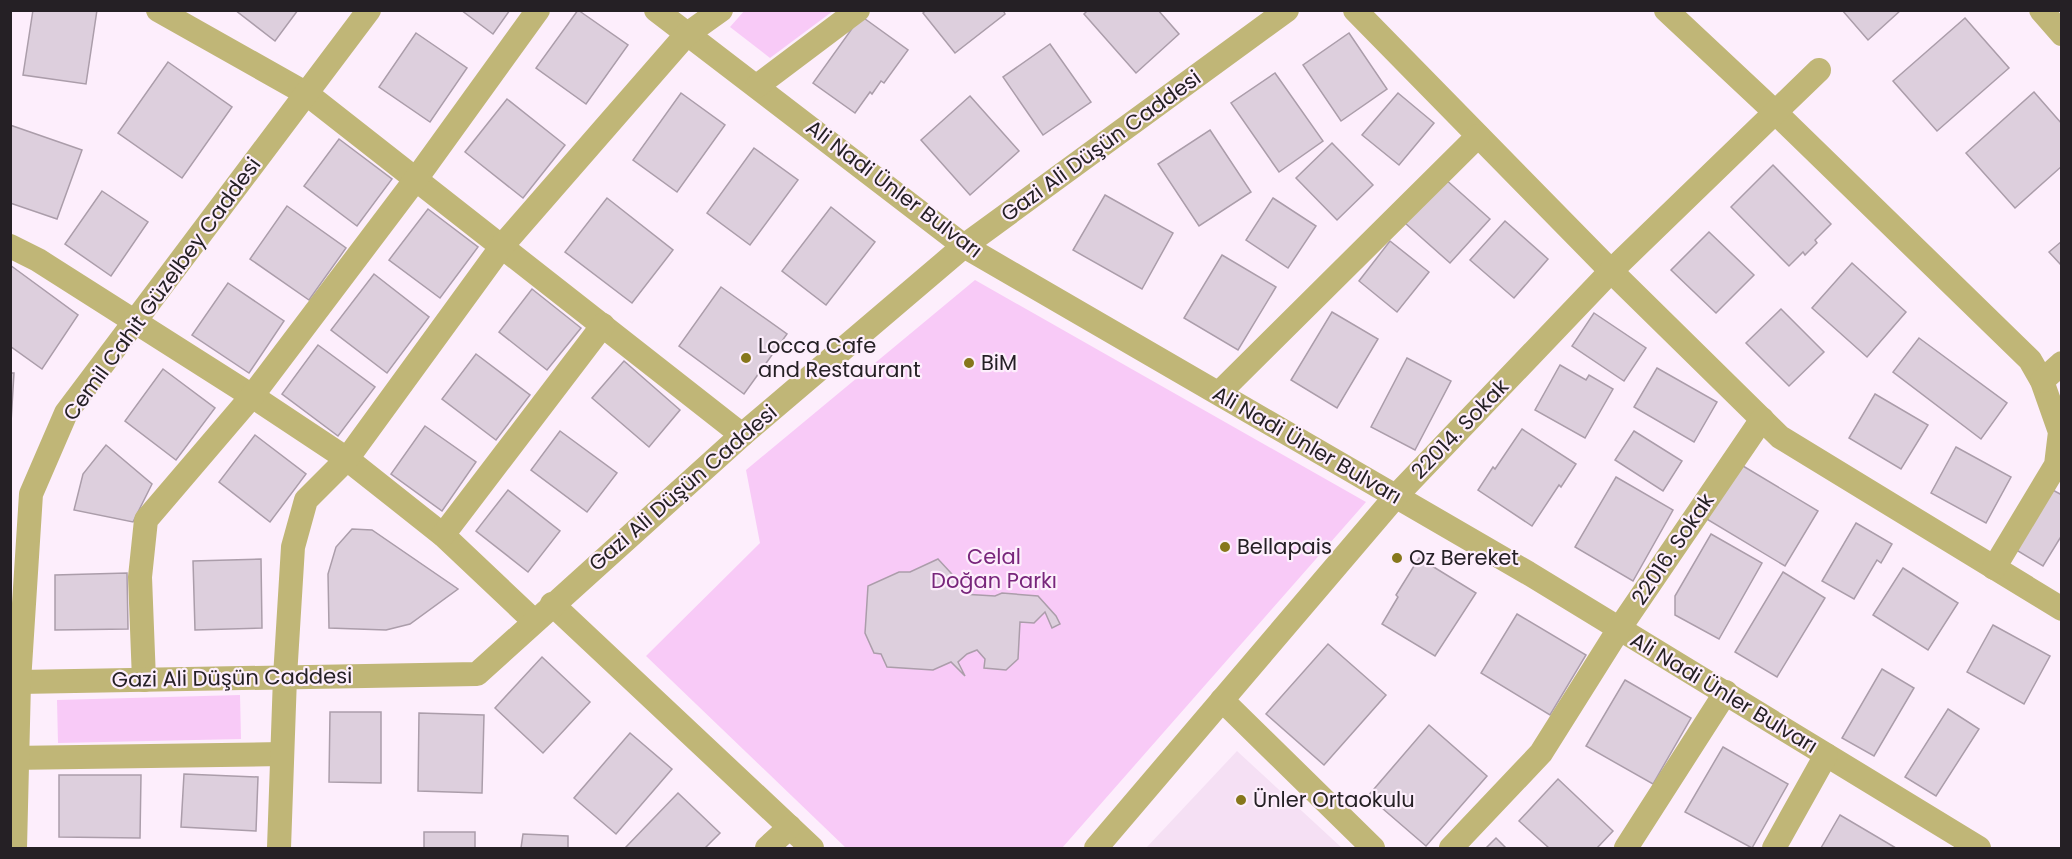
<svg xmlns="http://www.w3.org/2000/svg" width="2072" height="859" font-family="Poppins,sans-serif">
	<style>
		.built { fill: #f5e0f4 }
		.green { fill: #f8caf7 }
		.building { fill: #ddcfdd; stroke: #ab9daa; stroke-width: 1.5 }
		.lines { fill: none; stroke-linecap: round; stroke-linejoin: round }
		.minor { stroke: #c0b677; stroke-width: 24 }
		.poi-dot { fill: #86771b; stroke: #fdeefc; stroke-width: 2 }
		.labels { text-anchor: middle; stroke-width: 4.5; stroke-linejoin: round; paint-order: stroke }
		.street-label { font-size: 21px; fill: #252025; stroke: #fdeefc }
		.poi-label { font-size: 21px; fill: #252025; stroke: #fdeefc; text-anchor: start }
		.park-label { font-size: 21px; fill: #78267b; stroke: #fdeefc }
	</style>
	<rect width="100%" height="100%" fill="#fdeefc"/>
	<path class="built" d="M1237 751 1342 848H1146Z"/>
	<g class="green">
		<path d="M745 10H833V11L770 58 730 27Z"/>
		<path d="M975 280 1366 502 1062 848H846L646 656 760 543 746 470Z"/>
		<path d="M240 695 241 739 58 743 57 700Z"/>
	</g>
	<g class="building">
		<path d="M33 10H97L86 84 23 75Z"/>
		<path d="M235 10H298L275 41Z"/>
		<path d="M461 10H510L493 34Z"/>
		<path d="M578 10 628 45 586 104 536 68Z"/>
		<path d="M926 10H1003L1005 14 955 53 923 13Z"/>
		<path d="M1088 10H1158L1179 34 1136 73 1084 14Z"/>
		<path d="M1842 10H1901L1868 40Z"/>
		<path d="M861 16 908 50 884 83 881 81 872 94 870 92 855 113 813 83Z"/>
		<path d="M1965 18 2009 68 1937 131 1893 81Z"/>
		<path d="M416 33 467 68 430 122 379 87Z"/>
		<path d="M1349 33 1387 89 1341 121 1303 65Z"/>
		<path d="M1050 44 1091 102 1043 135 1003 77Z"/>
		<path d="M168 62 232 107 182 178 118 133Z"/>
		<path d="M1275 73 1323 141 1279 172 1231 103Z"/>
		<path d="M2034 92 2062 124V166L2015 208 1966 153Z"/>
		<path d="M681 93 725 125 677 192 633 160Z"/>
		<path d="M1398 93 1434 123 1399 165 1362 135Z"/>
		<path d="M970 96 1019 151 970 195 921 140Z"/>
		<path d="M507 99 565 145 523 198 465 152Z"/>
		<path d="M10 125 82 150 57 219 10 203Z"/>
		<path d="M1210 130 1251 192 1199 226 1158 164Z"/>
		<path d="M339 139 392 179 357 226 304 186Z"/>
		<path d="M1332 143 1373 185 1337 220 1296 178Z"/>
		<path d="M754 148 798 180 750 245 707 213Z"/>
		<path d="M1773 165 1831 224 1815 240 1817 243 1805 255 1803 252 1789 266 1731 207Z"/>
		<path d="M1444 178 1490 219 1450 263 1405 223Z"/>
		<path d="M102 191 148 222 111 276 65 244Z"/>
		<path d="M1105 195 1173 233 1142 289 1073 250Z"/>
		<path d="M607 198 673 250 632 303 565 252Z"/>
		<path d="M1273 198 1316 226 1288 268 1246 240Z"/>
		<path d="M287 206 346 248 309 300 250 259Z"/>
		<path d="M831 207 875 242 826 305 782 271Z"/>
		<path d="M428 209 478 247 440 298 389 260Z"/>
		<path d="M1505 221 1548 259 1514 298 1470 260Z"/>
		<path d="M1709 232 1754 275 1716 313 1671 270Z"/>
		<path d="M1390 241 1429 272 1397 312 1359 281Z"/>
		<path d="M2062 241V266L2049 252Z"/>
		<path d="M1222 255 1276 287 1238 350 1184 318Z"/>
		<path d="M1852 263 1906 312 1867 357 1812 308Z"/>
		<path d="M10 265 78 315 42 369 10 346Z"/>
		<path d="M374 274 429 317 387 373 331 330Z"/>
		<path d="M228 283 284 321 249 373 192 335Z"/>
		<path d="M721 287 787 334 744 394 679 346Z"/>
		<path d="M532 289 581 328 547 370 499 332Z"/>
		<path d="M1781 309 1824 352 1789 386 1746 343Z"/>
		<path d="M1332 312 1378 339 1337 408 1291 380Z"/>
		<path d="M1594 313 1646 348 1624 381 1572 346Z"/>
		<path d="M1919 338 2007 403 1981 439 1893 372Z"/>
		<path d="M318 345 375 387 338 436 282 394Z"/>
		<path d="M476 354 530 395 496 440 442 399Z"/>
		<path d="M1407 358 1451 381 1415 450 1371 427Z"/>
		<path d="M624 361 680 410 649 447 592 398Z"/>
		<path d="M1560 365 1586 380 1589 375 1613 389 1585 438 1535 410Z"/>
		<path d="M1657 368 1717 402 1694 442 1634 407Z"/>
		<path d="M163 369 215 408 176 460 125 421Z"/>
		<path d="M10 373H14L10 439Z"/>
		<path d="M1875 394 1928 425 1901 469 1849 438Z"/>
		<path d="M425 426 476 462 442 511 391 474Z"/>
		<path d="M1522 429 1576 464 1561 487 1559 485 1532 526 1478 490 1493 467 1495 469Z"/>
		<path d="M560 431 617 473 587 512 531 470Z"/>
		<path d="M1634 431 1682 461 1663 491 1615 460Z"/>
		<path d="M255 435 306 474 270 522 219 482Z"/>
		<path d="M106 445 152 484 133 522 74 510 83 474Z"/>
		<path d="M1956 447 2011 477 1986 523 1931 493Z"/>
		<path d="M1738 463 1818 511 1785 566 1705 518Z"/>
		<path d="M1616 477 1673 510 1633 581 1575 547Z"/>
		<path d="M2049 488 2062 495V535L2043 566 2013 548Z"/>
		<path d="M508 490 560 531 528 572 476 531Z"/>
		<path d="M1856 523 1892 544 1881 563 1877 560 1854 599 1822 581Z"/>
		<path d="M352 529 372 530 458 589 410 624 386 630 329 628 328 574 336 547Z"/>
		<path d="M1711 534 1762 563 1719 639 1675 615V596Z"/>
		<path d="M1419 558 1476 593 1435 656 1382 624 1398 597 1396 595Z"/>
		<path d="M261 559 262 628 195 630 193 561Z"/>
		<path d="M938 559 963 586 962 594 995 596 1002 593 1038 596 1056 616 1060 624 1052 628 1045 612 1034 623 1020 622 1018 659 1006 670 984 668 985 659 977 650 967 654 958 662 965 676 951 662 933 670 887 667 881 654 874 653 865 633 868 586 899 572H910Z"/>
		<path d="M1903 568 1958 603 1928 650 1873 615Z"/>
		<path d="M1783 572 1825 598 1777 677 1735 652Z"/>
		<path d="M127 573 128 629 55 630V575Z"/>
		<path d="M1517 614 1586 655 1550 715 1481 673Z"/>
		<path d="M1993 625 2050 656 2024 704 1967 672Z"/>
		<path d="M1328 644 1386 695 1324 765 1266 714Z"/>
		<path d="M542 657 590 702 543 753 495 708Z"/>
		<path d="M1882 669 1914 688 1874 756 1842 738Z"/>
		<path d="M1625 680 1691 718 1653 784 1586 746Z"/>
		<path d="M1948 709 1979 729 1936 796 1905 777Z"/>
		<path d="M330 712H381V783L329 782Z"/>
		<path d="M419 713 484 715 482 793 418 791Z"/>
		<path d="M1429 725 1487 776 1426 846 1368 796Z"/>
		<path d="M630 733 672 769 616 834 574 798Z"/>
		<path d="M1723 747 1788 784 1752 848 1685 812Z"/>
		<path d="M184 774 258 777 256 831 181 827Z"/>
		<path d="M59 775H141L140 838 59 837Z"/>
		<path d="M1558 779 1613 831 1597 848H1549L1519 821Z"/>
		<path d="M678 793 720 833 705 848H625Z"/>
		<path d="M1840 815 1896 848H1821Z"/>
		<rect x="424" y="832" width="51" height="16"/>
		<path d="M523 834 568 836V848H521Z"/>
		<path d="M1496 838 1506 848H1486Z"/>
	</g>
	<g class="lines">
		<g class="minor">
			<path d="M158 10 307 94 742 435"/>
			<path d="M656 10 964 246 1528 573 1979 848"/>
			<path d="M1355 10 1611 271 1780 437 2062 609"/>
			<path d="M1666 10 1776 113 2030 360 2042 381 2060 432 2056 465 1994 568"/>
			<path d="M2041 10 2062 34"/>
			<path d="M757 86 858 10"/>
			<path d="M10 246 38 260 252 396 347 459 443 535 534 621"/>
			<path d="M2042 381 2062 363"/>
			<path d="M1219 393 1478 136"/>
			<path d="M443 535 603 325"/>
			<path d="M552 604 812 848"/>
			<path d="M144 680 140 577 146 520 252 396 416 179 538 10"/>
			<path d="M19 682 477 674 742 435 964 246 1287 10"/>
			<path d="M1222 700 1373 848"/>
			<path d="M10 758 282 754"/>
			<path d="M15 848 19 682 31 494 66 413 369 10"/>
			<path d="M279 848 285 677 293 547 306 500 347 459 502 246 686 35 721 10"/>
			<path d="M767 848 790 827"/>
			<path d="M1096 848 1396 496 1611 271 1819 70"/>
			<path d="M1451 848 1541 753 1619 629 1762 419"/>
			<path d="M1626 848 1726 692"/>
			<path d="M1774 848 1826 755"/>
		</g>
	</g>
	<g class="poi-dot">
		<circle cx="746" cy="358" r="6"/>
		<circle cx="969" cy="363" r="6"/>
		<circle cx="1225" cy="547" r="6"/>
		<circle cx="1397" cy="558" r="6"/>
		<circle cx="1241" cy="800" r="6"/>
	</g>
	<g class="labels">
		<g class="street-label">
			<text transform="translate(1101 146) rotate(-36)" y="7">Gazi Ali Düşün Caddesi</text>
			<text transform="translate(894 189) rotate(37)" y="7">Ali Nadi Ünler Bulvarı</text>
			<text transform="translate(162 289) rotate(-54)" y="7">Cemil Cahit Güzelbey Caddesi</text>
			<text transform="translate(1460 429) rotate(-46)" y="7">22014. Sokak</text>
			<text transform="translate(1307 445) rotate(30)" y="7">Ali Nadi Ünler Bulvarı</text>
			<text transform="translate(683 488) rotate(-41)" y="7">Gazi Ali Düşün Caddesi</text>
			<text transform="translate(1673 549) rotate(-56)" y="7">22016. Sokak</text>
			<text transform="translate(232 678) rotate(-1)" y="7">Gazi Ali Düşün Caddesi</text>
			<text transform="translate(1724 693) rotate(31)" y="7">Ali Nadi Ünler Bulvarı</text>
		</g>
		<g class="poi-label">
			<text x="758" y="353">Locca Cafe<tspan x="758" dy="24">and Restaurant</tspan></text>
			<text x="981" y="370">BiM</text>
			<text x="1237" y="554">Bellapais</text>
			<text x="1409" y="565">Oz Bereket</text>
			<text x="1253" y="807">Ünler Ortaokulu</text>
		</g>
		<g class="park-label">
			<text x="994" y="564">Celal<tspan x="994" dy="24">Doğan Parkı</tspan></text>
		</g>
	</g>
	<rect width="2072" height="859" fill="none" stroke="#252025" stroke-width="24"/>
</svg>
